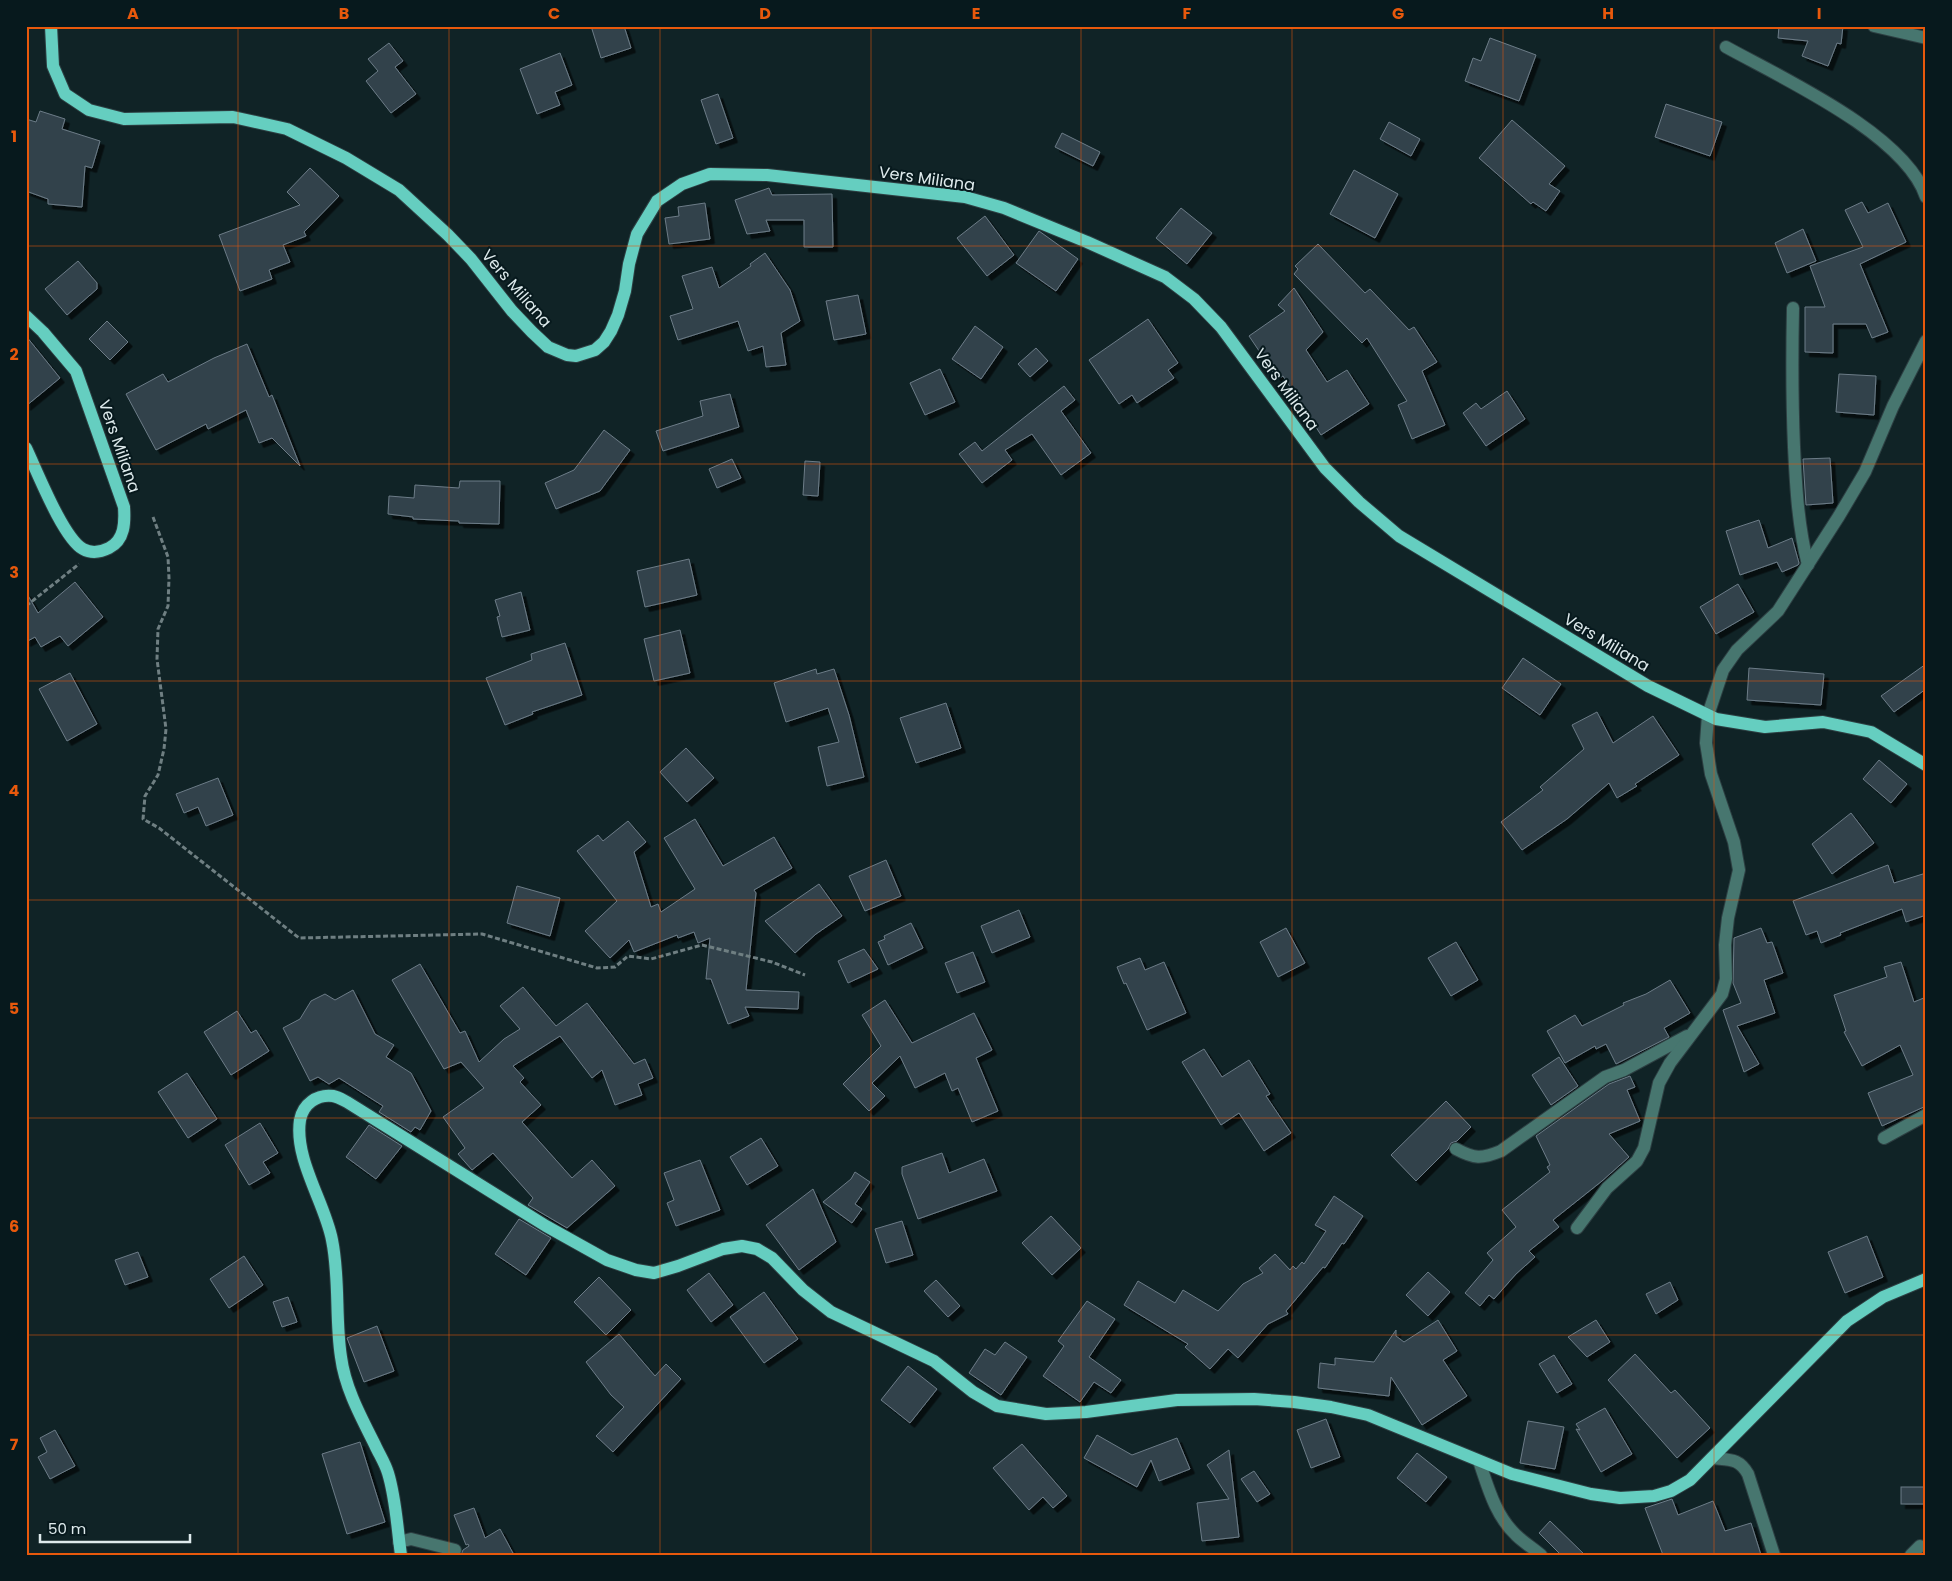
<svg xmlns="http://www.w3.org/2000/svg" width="1952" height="1581" font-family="Poppins,sans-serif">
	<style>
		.building { fill: #33424c; stroke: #6c7c87; filter: url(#shadow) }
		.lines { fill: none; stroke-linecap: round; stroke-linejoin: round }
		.minor-casing { stroke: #2d3f42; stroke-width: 14 }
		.major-casing { stroke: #2d3f42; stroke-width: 14 }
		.path { stroke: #6f7f82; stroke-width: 3; stroke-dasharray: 5 2.5; stroke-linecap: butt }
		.minor { stroke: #47766f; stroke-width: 12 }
		.major { stroke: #65cec0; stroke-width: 12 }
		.grid { fill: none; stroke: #e8590c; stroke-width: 1; stroke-opacity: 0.55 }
		.labels { text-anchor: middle; stroke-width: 4; stroke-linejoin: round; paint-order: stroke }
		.street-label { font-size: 16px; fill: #deeaec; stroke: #07191d }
		.neatline { fill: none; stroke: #e8590c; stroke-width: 2 }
		.grid-label { font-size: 16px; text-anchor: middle; font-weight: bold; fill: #e8590c }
	</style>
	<defs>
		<filter id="shadow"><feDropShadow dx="4.5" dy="4.5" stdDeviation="0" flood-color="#0009"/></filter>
	</defs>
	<rect width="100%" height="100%" fill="#102326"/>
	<g class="building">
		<path d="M591 26H624L631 48 601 58Z"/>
		<path d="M1779 26H1843L1841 44 1837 43 1828 66 1802 56 1808 41 1778 38Z"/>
		<path d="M1490 38 1536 55 1519 101 1465 81 1473 58 1481 61Z"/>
		<path d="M389 43 403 61 395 67 416 94 391 113 366 81 378 71 368 59Z"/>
		<path d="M560 53 572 85 555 92 560 105 537 114 520 69Z"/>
		<path d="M718 94 733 138 716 144 701 100Z"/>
		<path d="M1666 104 1722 122 1710 156 1655 137Z"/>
		<path d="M40 111 65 119 62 129 100 141 92 168 85 166 82 207 48 204V199L26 191V119L36 122Z"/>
		<path d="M1512 120 1565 166 1549 184 1560 191 1546 211 1533 202 1531 204 1479 158Z"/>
		<path d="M1389 122 1420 139 1411 156 1380 139Z"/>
		<path d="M1062 133 1100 152 1093 166 1055 147Z"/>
		<path d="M310 168 339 196 304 232 306 236 283 245 290 262 269 270 272 279 240 291 219 235 300 205 287 192Z"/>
		<path d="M1354 170 1398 194 1375 238 1330 214Z"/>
		<path d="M769 188 772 195 832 194 833 247H804V220H766L770 231 747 234 735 200Z"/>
		<path d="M1862 202 1868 213 1888 203 1906 242 1860 264 1888 332 1872 338 1866 324H1833V353L1805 352V307H1825L1810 266 1863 247 1845 210Z"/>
		<path d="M705 203 710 239 669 244 665 218 679 216 678 207Z"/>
		<path d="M1181 208 1212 233 1187 264 1156 238Z"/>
		<path d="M985 216 1014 255 987 276 957 238Z"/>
		<path d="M1803 229 1816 261 1787 273 1775 243Z"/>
		<path d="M1039 231 1078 259 1056 291 1016 263Z"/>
		<path d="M1318 244 1365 293 1370 289 1409 330 1414 327 1437 362 1422 371 1445 425 1412 439 1398 405 1407 401 1367 338 1362 343 1294 274 1298 269 1295 266Z"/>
		<path d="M765 253 790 290 800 321 781 333 786 365 766 367 763 346 748 351 738 321 678 340 670 316 693 309 682 276 712 267 719 288 751 266 750 264Z"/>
		<path d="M78 261 97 283V289L67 315 45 289Z"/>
		<path d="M1294 288 1323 332 1306 350 1327 382 1347 370 1369 404 1321 435 1283 376 1278 379 1249 336 1285 311 1278 305Z"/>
		<path d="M858 295 866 334 834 340 826 301Z"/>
		<path d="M1148 319 1178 363 1168 370 1174 378 1137 403 1132 395 1119 404 1089 360Z"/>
		<path d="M107 321 128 342 110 360 89 339Z"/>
		<path d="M975 326 1003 347 981 379 952 359Z"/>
		<path d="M26 336 60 378 26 406Z"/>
		<path d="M247 344 269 397 272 395 300 466 272 438 259 443 246 410 208 429 206 424 156 450 126 394 163 374 168 382 214 358Z"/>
		<path d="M1036 348 1048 361 1030 377 1018 364Z"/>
		<path d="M940 369 955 402 925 415 910 383Z"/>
		<path d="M1839 374 1876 376 1874 415 1836 412Z"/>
		<path d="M1064 386 1075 400 1061 411 1091 453 1061 475 1032 434 1005 450 1012 460 982 483 959 454 975 442 982 451Z"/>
		<path d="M1507 391 1525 419 1486 446 1463 413 1476 403 1481 409Z"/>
		<path d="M730 394 739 427 663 451 656 431 703 416 700 401Z"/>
		<path d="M604 430 630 450 600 491 556 509 545 483 574 470Z"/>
		<path d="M1830 458 1833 503 1806 505 1803 459Z"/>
		<path d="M732 459 741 478 717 488 709 469Z"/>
		<path d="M805 461 820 462 818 496 803 495Z"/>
		<path d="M460 481H500L499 524 459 523V521L413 519V517L388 514 389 496 414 498 415 485 459 488Z"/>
		<path d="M1759 520 1768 548 1792 538 1799 563 1798 565 1782 572 1777 562 1740 575 1726 531Z"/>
		<path d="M689 559 697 595 645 607 637 571Z"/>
		<path d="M75 582 103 617 68 646 60 636 41 647 35 637 26 642V592L38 613Z"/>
		<path d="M1738 584 1754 612 1716 634 1700 607Z"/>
		<path d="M521 592 530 630 502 637 497 617 500 616 495 600Z"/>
		<path d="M680 630 690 673 654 681 644 639Z"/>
		<path d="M565 643 582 695 532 712 533 714 505 725 486 678 532 660 531 654Z"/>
		<path d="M1523 658 1561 684 1540 715 1502 688Z"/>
		<path d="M1926 664V689L1894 712 1881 696Z"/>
		<path d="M1749 668 1824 674 1821 705 1747 700Z"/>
		<path d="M816 669 817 674 834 669 849 715 864 777 827 786 818 747 839 742 828 708 786 722 774 683Z"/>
		<path d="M70 673 97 724 67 741 39 689Z"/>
		<path d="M946 703 961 748 916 763 900 718Z"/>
		<path d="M1597 712 1613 743 1653 716 1679 755 1635 784 1637 786 1617 798 1609 783 1567 819 1522 850 1501 822 1543 790 1540 787 1584 749 1572 725Z"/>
		<path d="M686 748 714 778 687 802 660 772Z"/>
		<path d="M1879 760 1907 784 1891 803 1863 779Z"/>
		<path d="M218 778 233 815 206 826 198 807 184 813 176 794Z"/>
		<path d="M1851 813 1874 843 1832 874 1812 844Z"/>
		<path d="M695 819 723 866 774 837 792 868 754 890 756 893 746 990 799 992 798 1009 745 1007 749 1016 728 1024 711 979H706L710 938 698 943 694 932 678 938 677 935 634 952 629 940 610 958 585 931 617 901 577 851 598 835 603 841 628 821 646 842 634 852 651 907 658 904 661 912 695 889 664 838Z"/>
		<path d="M886 860 901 896 865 911 849 876Z"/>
		<path d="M1888 865 1894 883 1926 873V915L1906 922 1902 909 1840 933 1841 935 1821 943 1817 931 1806 935 1793 901Z"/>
		<path d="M819 884 842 916 816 934 795 953 765 921Z"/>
		<path d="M517 886 560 898 550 936 507 923Z"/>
		<path d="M1019 910 1030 937 992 953 981 926Z"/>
		<path d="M911 923 923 948 888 965 878 942 885 939 884 936Z"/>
		<path d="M1286 928 1305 963 1278 977 1260 942Z"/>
		<path d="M1761 928 1767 943 1772 942 1783 973 1764 980 1775 1013 1737 1026 1759 1064 1744 1072 1723 1010 1741 1003 1733 983 1734 938Z"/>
		<path d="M1456 942 1478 980 1451 996 1428 958Z"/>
		<path d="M864 949 878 969 848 983 838 961Z"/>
		<path d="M973 952 985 982 957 993 945 963Z"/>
		<path d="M1140 958 1145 970 1164 962 1186 1013 1147 1030 1126 983 1124 984 1117 967Z"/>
		<path d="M1901 962 1914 1002 1926 997V1106L1882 1126 1868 1093 1913 1075 1900 1045 1862 1066 1844 1032 1846 1031 1834 995 1887 977 1884 967Z"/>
		<path d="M420 964 460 1033 465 1031 479 1062 504 1039 520 1029 500 1006 523 987 556 1026 587 1003 634 1064 645 1059 653 1078 638 1084 642 1095 615 1105 602 1070 592 1078 560 1036 513 1066 524 1078 520 1082 541 1105 522 1122 572 1178 592 1160 615 1186 567 1228 528 1205 533 1198 493 1153 472 1170 458 1154 465 1148 443 1117 484 1088 461 1062 444 1069 392 980Z"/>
		<path d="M1670 980 1690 1013 1664 1028 1669 1037 1616 1064 1606 1044 1596 1049 1595 1046 1565 1063 1547 1031 1575 1015 1582 1026 1624 1005 1623 1003 1646 994Z"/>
		<path d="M353 990 375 1034 394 1045 386 1057 411 1073 431 1111 420 1130 415 1127 411 1132 379 1112 383 1106 339 1078 329 1084 318 1077 310 1081 283 1028 300 1019 311 1001 325 994 335 1000Z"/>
		<path d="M885 1000 912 1043 974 1013 992 1050 976 1058 998 1111 972 1122 958 1088 952 1091 945 1073 915 1088 900 1056 872 1083 885 1096 869 1111 843 1084 881 1046 862 1015Z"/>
		<path d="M237 1011 251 1033 256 1030 269 1051 231 1075 204 1032Z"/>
		<path d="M1204 1049 1222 1077 1249 1060 1270 1094 1266 1096 1291 1133 1264 1151 1239 1113 1221 1125 1182 1062Z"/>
		<path d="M1559 1057 1578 1086 1551 1105 1532 1075Z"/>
		<path d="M187 1073 217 1119 188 1138 158 1092Z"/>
		<path d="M1630 1076 1635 1087 1627 1090 1640 1121 1609 1134 1629 1157 1602 1181 1553 1220 1559 1227 1529 1251 1535 1257 1516 1274 1494 1299 1489 1295 1480 1306 1465 1293 1493 1260 1487 1253 1516 1227 1502 1210 1550 1172 1547 1167 1550 1165 1536 1136 1609 1084Z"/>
		<path d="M1446 1101 1471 1127 1457 1141 1451 1143 1448 1149 1416 1181 1391 1155Z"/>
		<path d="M260 1123 278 1153 263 1162 270 1173 249 1185 225 1145Z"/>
		<path d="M369 1125 402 1146 376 1179 346 1157Z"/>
		<path d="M761 1138 778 1166 747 1185 730 1157Z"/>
		<path d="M942 1153 949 1173 984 1159 997 1191 918 1219 902 1174V1167Z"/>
		<path d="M700 1160 720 1210 676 1226 667 1203 674 1200 664 1173Z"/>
		<path d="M855 1172 870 1182 855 1204 862 1209 852 1223 823 1202 851 1179Z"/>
		<path d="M813 1189 836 1242 799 1270 766 1225Z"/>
		<path d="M1334 1196 1363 1216 1344 1244 1342 1243 1325 1268 1323 1267 1286 1311 1288 1314 1268 1324 1238 1358 1228 1349 1210 1369 1185 1347 1188 1344 1124 1305 1138 1281 1175 1303 1183 1290 1218 1311 1243 1284 1263 1273 1259 1268 1275 1254 1290 1270 1293 1266 1296 1269 1302 1262 1304 1264 1326 1231 1315 1225Z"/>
		<path d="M1051 1216 1081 1248 1052 1275 1022 1243Z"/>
		<path d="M519 1219 551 1238 526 1275 495 1254Z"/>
		<path d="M902 1221 913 1255 886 1263 875 1229Z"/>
		<path d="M1867 1236 1883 1277 1845 1293 1828 1252Z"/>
		<path d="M138 1252 148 1277 125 1285 115 1260Z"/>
		<path d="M244 1256 263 1285 229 1308 210 1279Z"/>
		<path d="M1428 1272 1450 1292 1428 1316 1406 1295Z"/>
		<path d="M709 1273 733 1305 711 1322 687 1290Z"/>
		<path d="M599 1277 631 1310 606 1335 574 1302Z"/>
		<path d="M936 1280 960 1306 948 1317 924 1291Z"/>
		<path d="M1670 1282 1678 1300 1656 1314 1646 1294Z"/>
		<path d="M764 1292 798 1339 764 1363 730 1317Z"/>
		<path d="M288 1297 297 1322 282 1327 273 1302Z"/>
		<path d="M1087 1301 1115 1319 1089 1357 1121 1380 1111 1393 1094 1382 1080 1402 1043 1376 1064 1346 1058 1341Z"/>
		<path d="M1438 1320 1457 1351 1443 1360 1467 1396 1422 1425 1391 1377 1389 1396 1318 1388 1320 1363 1335 1365V1358L1374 1362 1396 1330V1336L1404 1342Z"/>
		<path d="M1596 1320 1610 1342 1587 1357 1568 1337Z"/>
		<path d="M377 1326 394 1371 364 1382 347 1338Z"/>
		<path d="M619 1334 655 1376 666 1364 681 1379 613 1452 596 1436 624 1407 611 1395 586 1362Z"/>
		<path d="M1005 1342 1027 1357 1001 1395 969 1373 985 1349 995 1355Z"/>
		<path d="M1635 1354 1671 1393 1675 1390 1710 1428 1677 1458 1608 1380Z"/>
		<path d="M1554 1355 1572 1384 1557 1393 1539 1364Z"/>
		<path d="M908 1366 937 1389 910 1423 881 1400Z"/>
		<path d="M1605 1408 1632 1454 1601 1472 1576 1429 1580 1430 1576 1424Z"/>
		<path d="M1326 1419 1340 1457 1311 1468 1297 1430Z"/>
		<path d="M1528 1421 1564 1427 1555 1469 1520 1463Z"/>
		<path d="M55 1430 75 1466 50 1479 38 1457 47 1452 40 1438Z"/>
		<path d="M1097 1435 1132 1455 1177 1438 1190 1469 1159 1481 1151 1460 1137 1487 1084 1458Z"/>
		<path d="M360 1442 385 1522 347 1534 322 1454Z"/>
		<path d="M1022 1444 1067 1496 1053 1508 1043 1497 1029 1510 993 1468Z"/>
		<path d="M1229 1450 1239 1537 1202 1541 1197 1503 1229 1499 1207 1465Z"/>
		<path d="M1417 1453 1447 1477 1426 1502 1397 1478Z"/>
		<path d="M1254 1471 1270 1494 1257 1502 1241 1479Z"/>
		<rect x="1901" y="1487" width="25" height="17"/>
		<path d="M1672 1499 1678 1515 1713 1501 1725 1531 1751 1523 1761 1555H1663L1645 1508Z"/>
		<path d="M474 1508 485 1538 500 1529 514 1555H461L463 1550 469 1546 468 1544 466 1545 454 1515Z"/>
		<path d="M1550 1521 1585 1555H1561L1539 1533Z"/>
	</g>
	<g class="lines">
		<defs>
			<g id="minor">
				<path d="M1874 26 1926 38"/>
				<path d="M1726 47C1782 78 1905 134 1926 197"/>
				<path d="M1793 308C1792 354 1792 400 1794 447 1796 487 1798 526 1808 565"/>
				<path d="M1884 1138 1926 1115"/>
				<path d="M1456 1149C1475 1159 1481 1159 1501 1151L1605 1077 1624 1070 1687 1036"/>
				<path d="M1577 1228 1607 1188 1637 1161 1644 1148 1659 1083 1670 1063 1722 994 1726 979 1725 945 1728 918 1739 870 1734 842 1711 774 1706 743 1708 715 1723 670 1737 650 1778 611 1839 516 1865 472 1893 406 1926 341"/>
				<path d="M1712 1458C1730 1460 1739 1458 1748 1474L1774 1555"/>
				<path d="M1479 1461C1488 1487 1495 1515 1516 1535 1523 1542 1533 1548 1541 1555"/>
				<path d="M399 1542 411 1539 455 1550"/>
				<path d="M1911 1555 1920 1546"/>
			</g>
			<g id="major">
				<path d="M51 26 53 66 65 94 89 110 124 119 233 117 287 129 346 158 399 190 448 235 471 259 512 311 532 332 548 347 567 355 576 356 595 350 604 342 611 331 618 315 625 291 629 264 637 234 657 201 682 184 710 174 767 175 965 197 1004 208 1087 242 1165 277 1194 299 1221 327 1325 468 1359 502 1399 536 1648 686 1716 719 1765 727 1823 722 1871 732 1926 765"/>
				<path d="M26 316 43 332 76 371 124 507C125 522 125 540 109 548 101 552 92 554 83 549 63 538 37 471 26 448"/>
				<path d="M401 1555C397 1527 396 1499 388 1473 385 1463 379 1454 375 1445 361 1417 345 1388 341 1357 335 1319 340 1279 332 1240 325 1203 294 1159 300 1120 303 1104 317 1094 333 1096 338 1097 343 1100 347 1102L546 1226 607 1260 636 1270 654 1273 678 1266 723 1249 742 1246 757 1249 772 1258 803 1290 831 1312 934 1361 973 1392 997 1406 1046 1414 1086 1412 1177 1400 1254 1399 1294 1402 1331 1407 1368 1415 1512 1474 1591 1494 1620 1498 1654 1496 1671 1491 1690 1480 1847 1321 1883 1297 1926 1279"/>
			</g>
		</defs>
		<use href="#minor" class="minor-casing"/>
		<use href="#major" class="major-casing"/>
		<g class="path">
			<path d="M153 517 168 557 169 578 168 606 158 629 157 659 166 729 164 749 158 775 145 796 143 819 159 828 299 938 482 934 597 968 615 967 628 956 651 959 702 945 772 962 805 975"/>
			<path d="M26 606 79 564"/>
		</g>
		<use href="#minor" class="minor"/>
		<use href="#major" class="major"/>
	</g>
	<path class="grid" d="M238 26V1555M449 26V1555M660 26V1555M871 26V1555M1081 26V1555M1292 26V1555M1503 26V1555M1714 26V1555M26 246H1926M26 464H1926M26 681H1926M26 900H1926M26 1118H1926M26 1335H1926"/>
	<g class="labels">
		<g class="street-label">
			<text transform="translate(927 178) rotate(8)" y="6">Vers Miliana</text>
			<text transform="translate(517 288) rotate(49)" y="6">Vers Miliana</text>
			<text transform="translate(1287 389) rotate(54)" y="6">Vers Miliana</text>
			<text transform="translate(120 446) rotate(71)" y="6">Vers Miliana</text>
			<text transform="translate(1607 642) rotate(31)" y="6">Vers Miliana</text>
		</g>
	</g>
	<rect width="1952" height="1581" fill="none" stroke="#07191d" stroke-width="55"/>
	<path d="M40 1534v8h150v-8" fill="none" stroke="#deeaec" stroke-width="2.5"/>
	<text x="48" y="1534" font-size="15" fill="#deeaec" stroke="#07191d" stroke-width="4" paint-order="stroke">50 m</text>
	<rect x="28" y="28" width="1896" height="1526" class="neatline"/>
	<g class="grid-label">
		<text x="133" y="19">A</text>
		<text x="344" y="19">B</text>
		<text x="554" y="19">C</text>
		<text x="765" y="19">D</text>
		<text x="976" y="19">E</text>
		<text x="1187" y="19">F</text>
		<text x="1398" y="19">G</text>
		<text x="1608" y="19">H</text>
		<text x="1819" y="19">I</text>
		<text x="14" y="142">1</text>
		<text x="14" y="360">2</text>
		<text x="14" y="578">3</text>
		<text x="14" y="796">4</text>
		<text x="14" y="1014">5</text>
		<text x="14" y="1232">6</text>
		<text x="14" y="1450">7</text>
	</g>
</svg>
